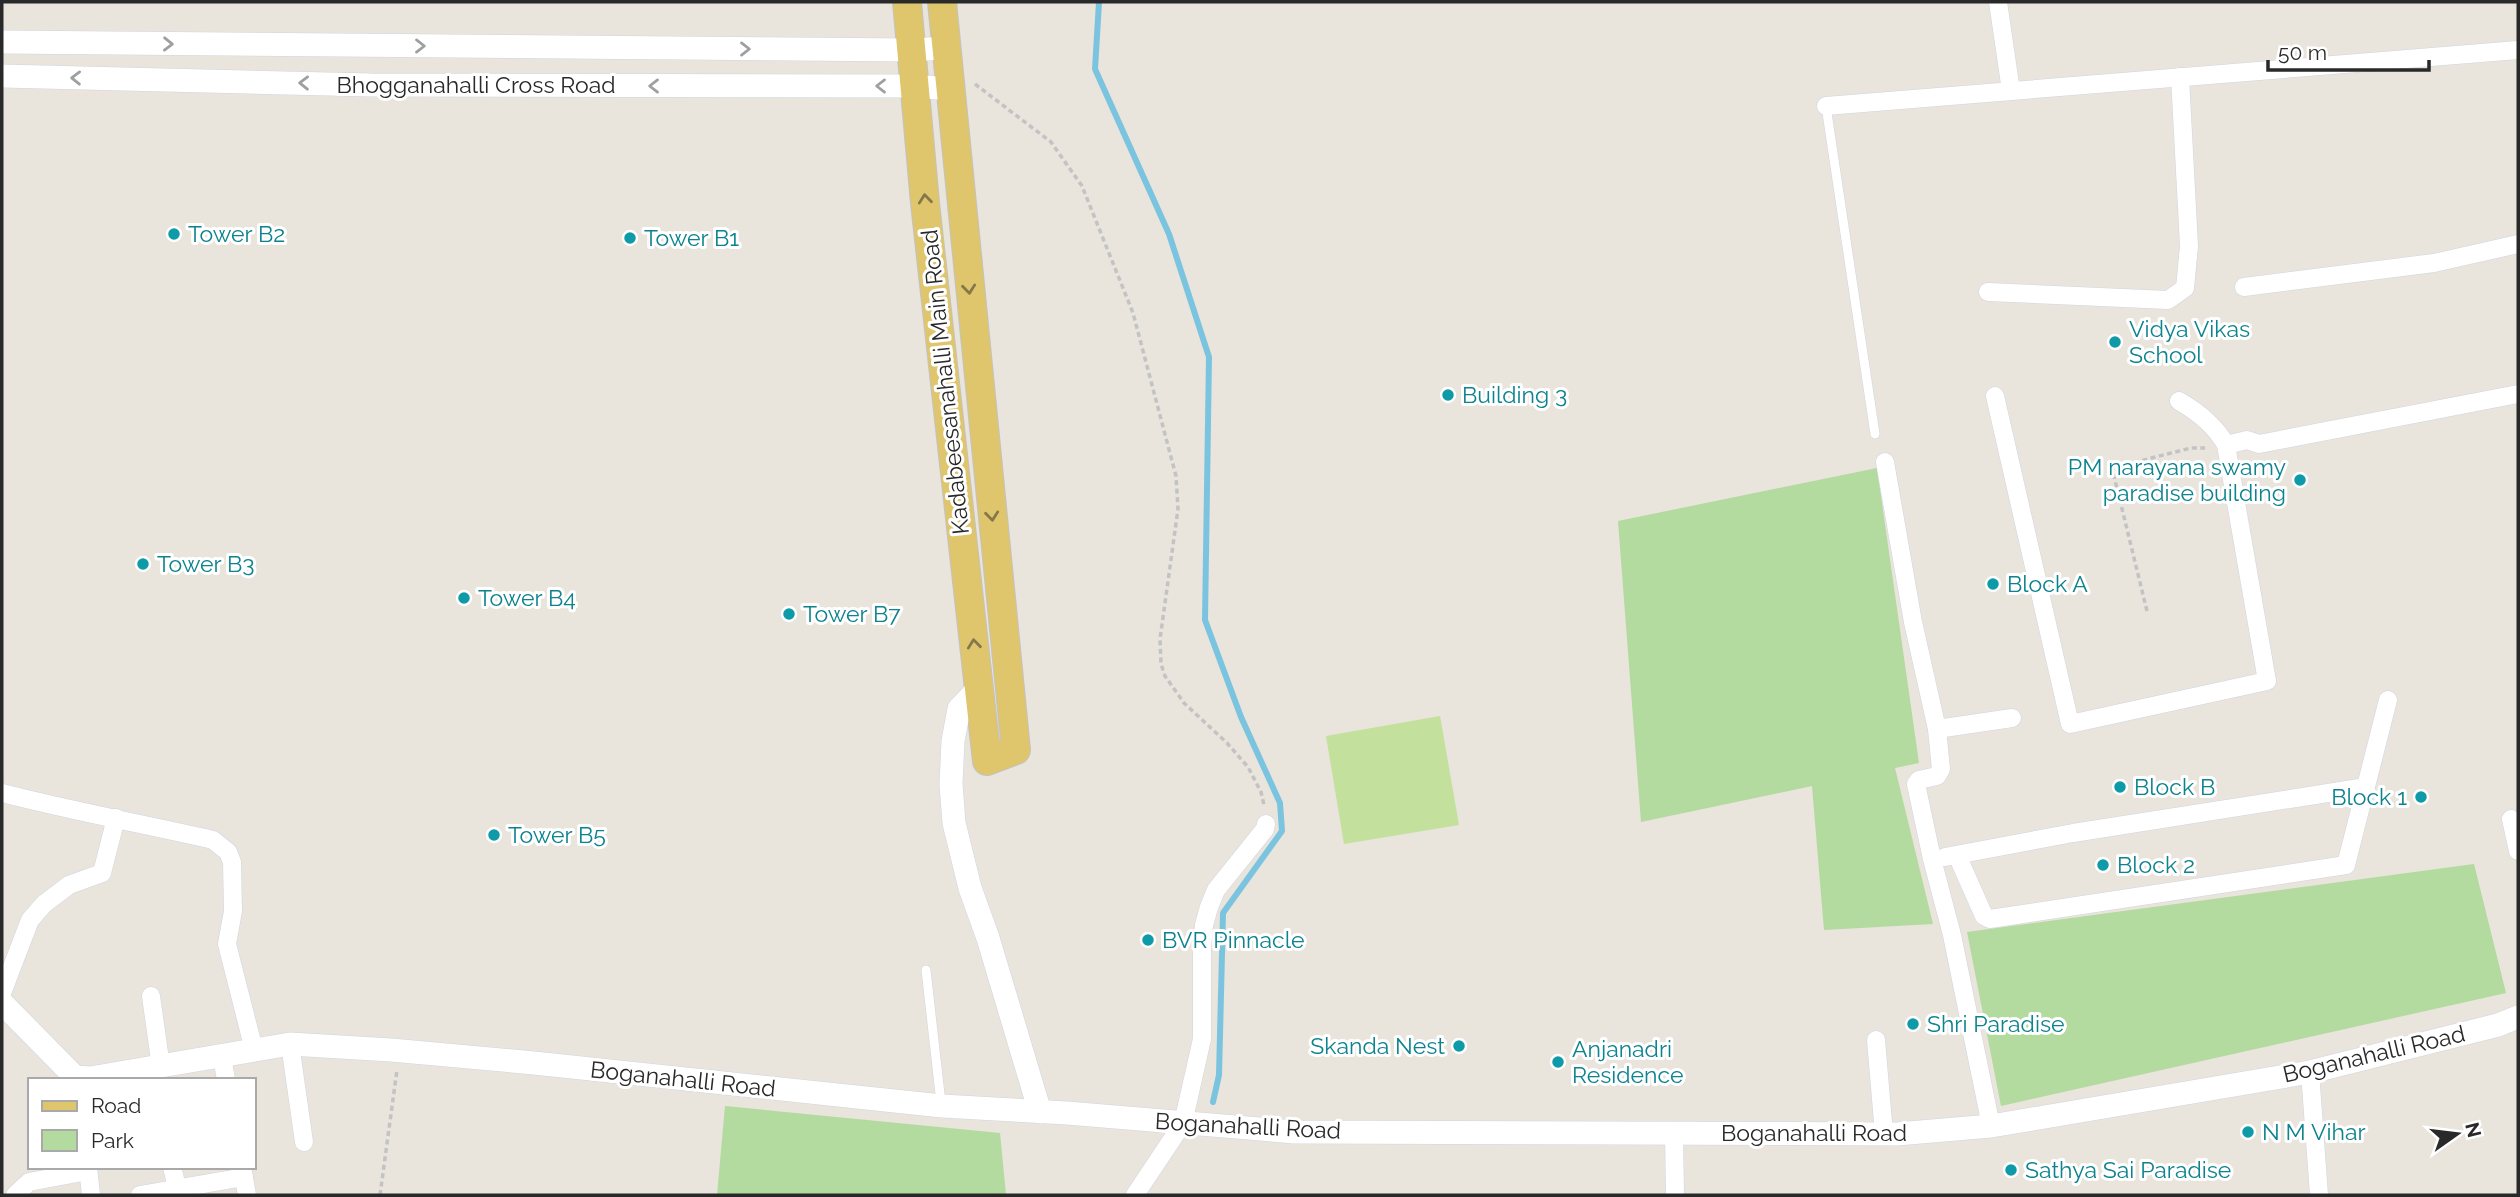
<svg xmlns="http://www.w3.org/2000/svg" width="2520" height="1197" font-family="Raleway,sans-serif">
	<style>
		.green { fill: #b3da9f }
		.pitch { fill: #c3e09c }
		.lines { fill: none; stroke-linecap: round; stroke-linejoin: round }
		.stream { stroke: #7bc4df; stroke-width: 6 }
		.service-casing { stroke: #d2d4e0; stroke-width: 10 }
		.minor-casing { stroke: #d2d4e0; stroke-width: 19 }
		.tertiary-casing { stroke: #d2d4e0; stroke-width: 24 }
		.primary-casing { stroke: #c3c3c3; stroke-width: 30 }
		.path { stroke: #c3c3c3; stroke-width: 3.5; stroke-dasharray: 5 3.5; stroke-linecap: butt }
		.service { stroke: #fff; stroke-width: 9 }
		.minor { stroke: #fff; stroke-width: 18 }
		.tertiary { stroke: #fff; stroke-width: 23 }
		.primary { stroke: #dfc56b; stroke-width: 28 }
		.oneway { stroke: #9f9f9f }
		.oneway2 { stroke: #84774a }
		.culture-dot { fill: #0f9aa8; stroke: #fff; stroke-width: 2.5 }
		.labels { text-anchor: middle; stroke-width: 6; stroke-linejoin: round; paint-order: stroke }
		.street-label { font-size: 23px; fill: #292929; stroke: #fff }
		.culture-label { font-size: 23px; fill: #0d838f; stroke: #fff; text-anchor: start }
	</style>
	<rect width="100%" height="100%" fill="#e9e4dc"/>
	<g class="green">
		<path d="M1877 468 1919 763 1895 768 1933 924 1824 930 1812 786 1641 822 1618 521Z"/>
		<path d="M2474 864 2506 993 2001 1106 1967 932Z"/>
		<path d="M725 1106 1000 1133 1006 1195H717Z"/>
	</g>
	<path class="pitch" d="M1440 716 1459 825 1344 844 1326 736Z"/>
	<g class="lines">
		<path class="stream" d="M1099 2 1095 69 1169 234 1209 357 1205 620 1241 717 1280 803 1282 831 1223 913 1219 1075 1213 1102"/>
		<defs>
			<g id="service">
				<path d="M1826 106 1875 434"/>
				<path d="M926 970 941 1103"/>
			</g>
			<g id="minor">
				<path d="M1998 2 2011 91"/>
				<path d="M1826 106 2518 50"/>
				<path d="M2244 287 2434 263 2518 244"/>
				<path d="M1988 292 2168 300 2185 288 2189 246 2180 77"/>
				<path d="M1995 396 2070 724 2267 681 2226 445C2215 425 2198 412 2179 401"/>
				<path d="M2226 445 2247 440 2259 444 2518 394"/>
				<path d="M1885 462 1913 622 1937 729 1941 769 1937 776 1919 780 1916 784 1932 859 1952 935 1991 1126"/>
				<path d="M1937 729 2012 718"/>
				<path d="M2 793C72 811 143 824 213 840L228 852 232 862 233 911 227 944 254 1050"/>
				<path d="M2511 819 2518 851"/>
				<path d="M1957 855 1984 916 1990 919 2346 865 2388 700"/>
				<path d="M1945 857 2073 833 2366 787"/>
				<path d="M2 993 30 920 44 904 69 885 102 873 116 818"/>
				<path d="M151 996 161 1067"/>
				<path d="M1876 1040 1884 1134"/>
				<path d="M290 1044 304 1142"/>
				<path d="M222 1056 226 1080"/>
				<path d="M2310 1072 2319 1195"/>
				<path d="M1674 1133 1675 1195"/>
				<path d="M88 1167 91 1195"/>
				<path d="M172 1167 179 1195"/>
				<path d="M242 1167 247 1195"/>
				<path d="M15 1195 29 1182 88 1171"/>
				<path d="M140 1195 244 1177"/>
				<path d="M1135 1195 1183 1123 1202 1039V949L1204 925 1209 907 1216 890 1265 829 1266 824"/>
			</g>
			<g id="tertiary">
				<path d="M2 42 911 50 945 48"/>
				<path d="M2 76 371 85 914 86 949 89"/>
				<path d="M979 688 959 709 953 741 951 784 954 823 970 888 988 938 1040 1112"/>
				<path d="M2 1003 75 1077 90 1078 290 1044 391 1050 534 1063 942 1106 1067 1113 1295 1132 1897 1134 1991 1126 2310 1072 2498 1025 2518 1017"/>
			</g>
			<path id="primary" d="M907 2 925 203 987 761 1016 750 942 2"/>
		</defs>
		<use href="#service" class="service-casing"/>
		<use href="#minor" class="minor-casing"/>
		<use href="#tertiary" class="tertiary-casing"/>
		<use href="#primary" class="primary-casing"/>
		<g class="path">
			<path d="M975 84 1051 142 1082 186 1133 313 1176 476 1178 509 1160 639 1161 664 1165 676 1184 703 1227 743 1248 767 1261 792 1264 805"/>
			<path d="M2147 611 2112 468 2191 448H2205"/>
			<path d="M380 1195 397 1070"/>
		</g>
		<use href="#service" class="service"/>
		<use href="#minor" class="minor"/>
		<use href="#tertiary" class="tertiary"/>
		<use href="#primary" class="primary"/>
	</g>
	<defs><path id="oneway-chevron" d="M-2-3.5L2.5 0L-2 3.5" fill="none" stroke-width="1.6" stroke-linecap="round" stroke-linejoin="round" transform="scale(1.75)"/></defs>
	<g class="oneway">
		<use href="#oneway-chevron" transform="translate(168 44) rotate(1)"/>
		<use href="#oneway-chevron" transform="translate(420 46)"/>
		<use href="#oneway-chevron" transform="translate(745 49)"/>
		<use href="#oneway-chevron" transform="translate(76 78) rotate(-179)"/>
		<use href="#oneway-chevron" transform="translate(304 83) rotate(-179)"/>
		<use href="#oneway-chevron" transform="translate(654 86) rotate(-180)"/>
		<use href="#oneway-chevron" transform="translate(881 86) rotate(-180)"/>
	</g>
	<g class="oneway2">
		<use href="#oneway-chevron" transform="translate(925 199) rotate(-96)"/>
		<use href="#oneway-chevron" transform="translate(969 289) rotate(84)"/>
		<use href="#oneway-chevron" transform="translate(992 516) rotate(84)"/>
		<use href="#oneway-chevron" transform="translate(974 644) rotate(-96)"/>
	</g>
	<g class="culture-dot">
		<circle cx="174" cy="234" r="7"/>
		<circle cx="630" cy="238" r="7"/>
		<circle cx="2115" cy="342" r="7"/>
		<circle cx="1448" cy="395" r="7"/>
		<circle cx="2300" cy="480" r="7"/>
		<circle cx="143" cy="564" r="7"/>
		<circle cx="1993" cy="584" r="7"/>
		<circle cx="464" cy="598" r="7"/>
		<circle cx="789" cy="614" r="7"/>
		<circle cx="2120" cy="787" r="7"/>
		<circle cx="2421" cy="797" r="7"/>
		<circle cx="494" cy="835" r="7"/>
		<circle cx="2103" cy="865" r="7"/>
		<circle cx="1148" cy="940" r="7"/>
		<circle cx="1913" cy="1024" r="7"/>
		<circle cx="1459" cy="1046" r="7"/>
		<circle cx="1558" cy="1062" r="7"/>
		<circle cx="2248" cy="1132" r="7"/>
		<circle cx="2011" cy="1170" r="7"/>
	</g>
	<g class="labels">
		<g class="street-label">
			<text x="476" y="93">Bhogganahalli Cross Road</text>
			<text transform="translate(945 382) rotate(-96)" y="8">Kadabeesanahalli Main Road</text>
			<text transform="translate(2374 1054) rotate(-13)" y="8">Boganahalli Road</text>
			<text transform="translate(683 1079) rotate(6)" y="8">Boganahalli Road</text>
			<text transform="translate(1248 1126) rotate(3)" y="8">Boganahalli Road</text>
			<text x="1814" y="1141">Boganahalli Road</text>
		</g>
		<g class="culture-label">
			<text x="188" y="242">Tower B2</text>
			<text x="644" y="246">Tower B1</text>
			<text x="2129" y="337">Vidya Vikas<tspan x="2129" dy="26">School</tspan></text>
			<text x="1462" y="403">Building 3</text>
			<text x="2286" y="475" text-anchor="end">PM narayana swamy<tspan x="2286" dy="26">paradise building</tspan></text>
			<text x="157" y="572">Tower B3</text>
			<text x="2007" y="592">Block A</text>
			<text x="478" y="606">Tower B4</text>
			<text x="803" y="622">Tower B7</text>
			<text x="2134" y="795">Block B</text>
			<text x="2407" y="805" text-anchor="end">Block 1</text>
			<text x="508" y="843">Tower B5</text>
			<text x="2117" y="873">Block 2</text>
			<text x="1162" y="948">BVR Pinnacle</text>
			<text x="1927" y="1032">Shri Paradise</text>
			<text x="1445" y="1054" text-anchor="end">Skanda Nest</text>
			<text x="1572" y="1057">Anjanadri<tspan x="1572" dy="26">Residence</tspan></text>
			<text x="2262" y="1140">N M Vihar</text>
			<text x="2025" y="1178">Sathya Sai Paradise</text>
		</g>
	</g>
	<rect width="2520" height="1197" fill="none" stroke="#292929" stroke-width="7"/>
	<rect x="28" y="1078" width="228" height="91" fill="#ffffff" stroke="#a9a9a9" stroke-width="2"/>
	<rect x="42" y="1101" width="35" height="10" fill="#dfc56b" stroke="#a9a9a9" stroke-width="2"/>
	<text x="91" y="1113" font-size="21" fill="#292929">Road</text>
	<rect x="42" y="1130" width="35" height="21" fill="#b3da9f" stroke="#a9a9a9" stroke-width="2"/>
	<text x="91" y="1148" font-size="21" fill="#292929">Park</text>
	<g transform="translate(2457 1134) rotate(76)" stroke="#ffffff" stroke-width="5" paint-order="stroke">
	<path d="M0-5L12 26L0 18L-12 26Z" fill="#292929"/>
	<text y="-10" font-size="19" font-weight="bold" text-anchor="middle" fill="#292929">N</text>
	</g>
	<path d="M2268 60v10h161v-10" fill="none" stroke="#292929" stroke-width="3.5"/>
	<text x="2278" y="60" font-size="21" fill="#292929" stroke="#ffffff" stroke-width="5" paint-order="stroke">50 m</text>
</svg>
